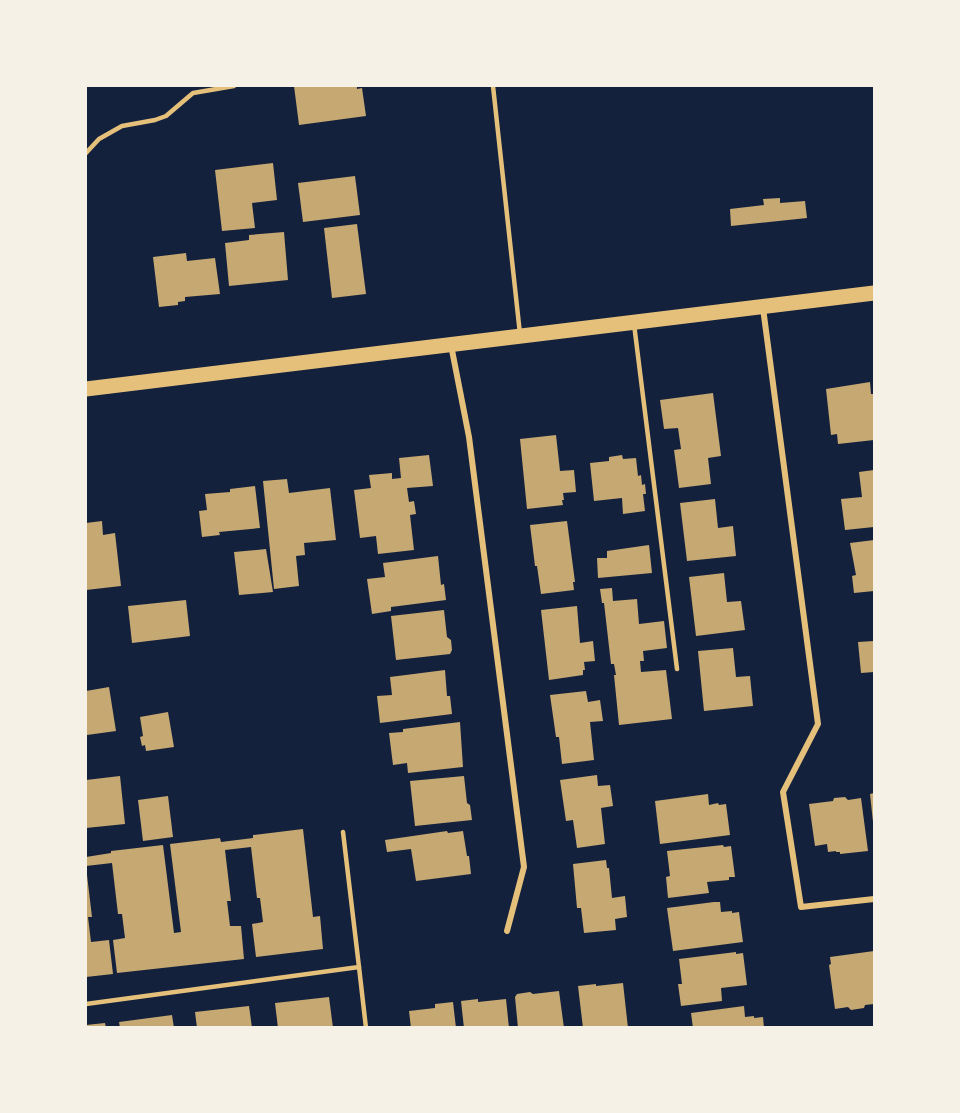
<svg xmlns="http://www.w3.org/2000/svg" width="960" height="1113" font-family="Barlow,sans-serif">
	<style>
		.building { fill: #c6a872 }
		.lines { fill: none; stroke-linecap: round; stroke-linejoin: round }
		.service { stroke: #e5c07b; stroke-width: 4.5 }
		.minor { stroke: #e5c07b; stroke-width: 6 }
		.primary { stroke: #e5c07b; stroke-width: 15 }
	</style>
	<rect width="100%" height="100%" fill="#14213d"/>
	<g class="building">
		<path d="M294 86H357V89L362 88 366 116 299 125Z"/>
		<path d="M273 163 277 200 252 203 255 228 222 231 215 170Z"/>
		<path d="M355 176 360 215 303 222 298 183Z"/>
		<path d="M780 198V203L805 201 807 218 731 226 730 209 764 205 763 199Z"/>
		<path d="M357 224 366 294 332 298 324 228Z"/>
		<path d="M284 232 288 280 229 286 225 243 249 240V235Z"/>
		<path d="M186 253 187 261 215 258 220 294 185 297V301L178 302V305L159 307 153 257Z"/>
		<path d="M870 382 871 394H874V440L838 444 837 434 831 435 826 389Z"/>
		<path d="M713 393 721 456 708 458 711 484 679 488 674 450 681 449 678 428 664 429 660 400Z"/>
		<path d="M556 435 560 471 574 470 576 492 563 493 564 500H562L563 505 527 509 520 439Z"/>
		<path d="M429 455 433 486 407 488 409 502 414 501 416 514 410 515 414 550 378 554 376 536 360 538 354 490 371 488 369 475 392 473V479L401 478 399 458Z"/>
		<path d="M622 455 623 459 636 458 638 476 641 475 642 485 645 484 646 494H643L645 511 623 514 622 498 594 501 590 463 609 461V457Z"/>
		<path d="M874 470V527L845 530 841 499 862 497 859 472Z"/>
		<path d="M287 479 289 493 330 488 336 540 304 543 305 555 296 556 299 586 274 589 263 481Z"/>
		<path d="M255 486 260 528 219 532 220 535 202 537 199 511 207 510 205 494 230 492V489Z"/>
		<path d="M715 499 718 528 733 526 736 556 687 561 680 503Z"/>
		<path d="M102 521 103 535 115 533 121 586 86 590V523Z"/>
		<path d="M567 521 575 582H573L574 590 541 594 537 566H535L530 525Z"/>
		<path d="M874 540V591L854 593 852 576 856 575 850 543Z"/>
		<path d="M649 545 652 573 598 578 597 558H607V551Z"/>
		<path d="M266 549 273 592 239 595 234 552Z"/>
		<path d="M438 556 441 585 444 584 446 600 391 607V611L372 614 367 579 385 577 383 563Z"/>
		<path d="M724 573 727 602 741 601 745 630 696 636 689 577Z"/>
		<path d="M612 588 613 601 637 599 639 624 664 621 667 648 643 651 644 661H640L641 672 666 670 672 719 619 725 614 675H616L614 664H611L604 603H602L600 589Z"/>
		<path d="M186 600 190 636 132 643 128 606Z"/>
		<path d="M577 606 580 643 593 641 595 661 584 662 585 670H583V675L549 680 541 610Z"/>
		<path d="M444 610 447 637 451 640 452 650 450 654 396 660 391 616Z"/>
		<path d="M874 641V672L861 673 858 642Z"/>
		<path d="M733 648 736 677 750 676 753 706 704 711 698 651Z"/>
		<path d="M445 670 447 696H450L452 714 380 723 377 696 392 695 390 677Z"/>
		<path d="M109 687 116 731 87 735 86 691Z"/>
		<path d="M586 691 588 702 600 700 603 721 590 722 594 760 562 764 559 737H556L550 695Z"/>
		<path d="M168 712 174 747 146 751 145 745 142 746 140 737 143 736 140 717Z"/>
		<path d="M460 722 463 767 408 773 407 763 393 765 389 733 403 732V729Z"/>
		<path d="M597 775 598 786 610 785 613 806 601 808 605 844 577 848 573 820 566 821 560 780Z"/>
		<path d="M120 776 125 824 86 828V780Z"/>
		<path d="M464 776 467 803 470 805 472 820 415 826 410 781Z"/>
		<path d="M874 793V822H873L870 794Z"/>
		<path d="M708 794 709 805 718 803 719 805 726 804 730 835 660 844 655 801Z"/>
		<path d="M168 796 173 837 143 841 138 800Z"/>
		<path d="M845 797 848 800 861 798 868 851 840 854V852H836V851L828 852 827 844 815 846 809 804 833 801 834 798Z"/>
		<path d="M303 829 313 917 320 916 323 949 256 957 252 924 263 922 260 898H257L251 847 225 850 231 901H227L230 926H241L244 959 117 973 113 940 125 938 122 914H118L112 863 86 866V857L111 853V851L163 845 174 933 181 932 170 844 220 838 221 842 253 838V835Z"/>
		<path d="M447 831 448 833 463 831 467 856H469L471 874 416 881 411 849 387 852 385 840Z"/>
		<path d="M723 845 724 847 731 846 735 877H729V880L707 882 709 893 668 898 666 877 670 876 667 851Z"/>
		<path d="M606 860 607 868H609L612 898 625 896 627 917 615 919 616 930 584 933 581 908H577L573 864Z"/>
		<path d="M86 875H87L92 917H88L91 942 109 940 113 974 86 977Z"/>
		<path d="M714 902H720L721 912 732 911V913L739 912 743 942 673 951 667 908Z"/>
		<path d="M874 951V1004L865 1005 864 1008 851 1010 848 1007 835 1009 829 965 831 964 830 957Z"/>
		<path d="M736 952V954L743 953 747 985 721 988 722 1001 681 1006 678 984H682L679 959Z"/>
		<path d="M623 983 628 1028H583L578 986 596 984V986Z"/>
		<path d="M559 991 564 1028H518L515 997 517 994 530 992 533 994Z"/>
		<path d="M329 997 333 1028H278L275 1003Z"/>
		<path d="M478 999V1002L506 999 509 1028H464L461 1001Z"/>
		<path d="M453 1002 456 1028H411L409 1011 435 1008V1004Z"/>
		<path d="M249 1006 252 1028H197L195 1012Z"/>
		<path d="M744 1006 745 1017 754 1016V1018L763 1017 764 1028H693L691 1013Z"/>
		<path d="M172 1015 174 1028H120L119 1022Z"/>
		<path d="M105 1023 106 1028H86V1025Z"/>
	</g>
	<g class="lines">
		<g class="service">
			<path d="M493 86 520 334"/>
			<path d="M86 153 99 139 122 126 155 120 166 116 193 93 234 86"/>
			<path d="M634 324 677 669"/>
			<path d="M359 967 366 1028"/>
			<path d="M86 1004 359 967 343 832"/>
		</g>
		<g class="minor">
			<path d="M763 308 818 724 783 792 801 907 874 899"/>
			<path d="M451 345 469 437 524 867 507 931"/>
		</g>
		<path class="primary" d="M86 389 874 293"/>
	</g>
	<rect width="960" height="1113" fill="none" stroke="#f6f1e7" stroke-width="174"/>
</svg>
